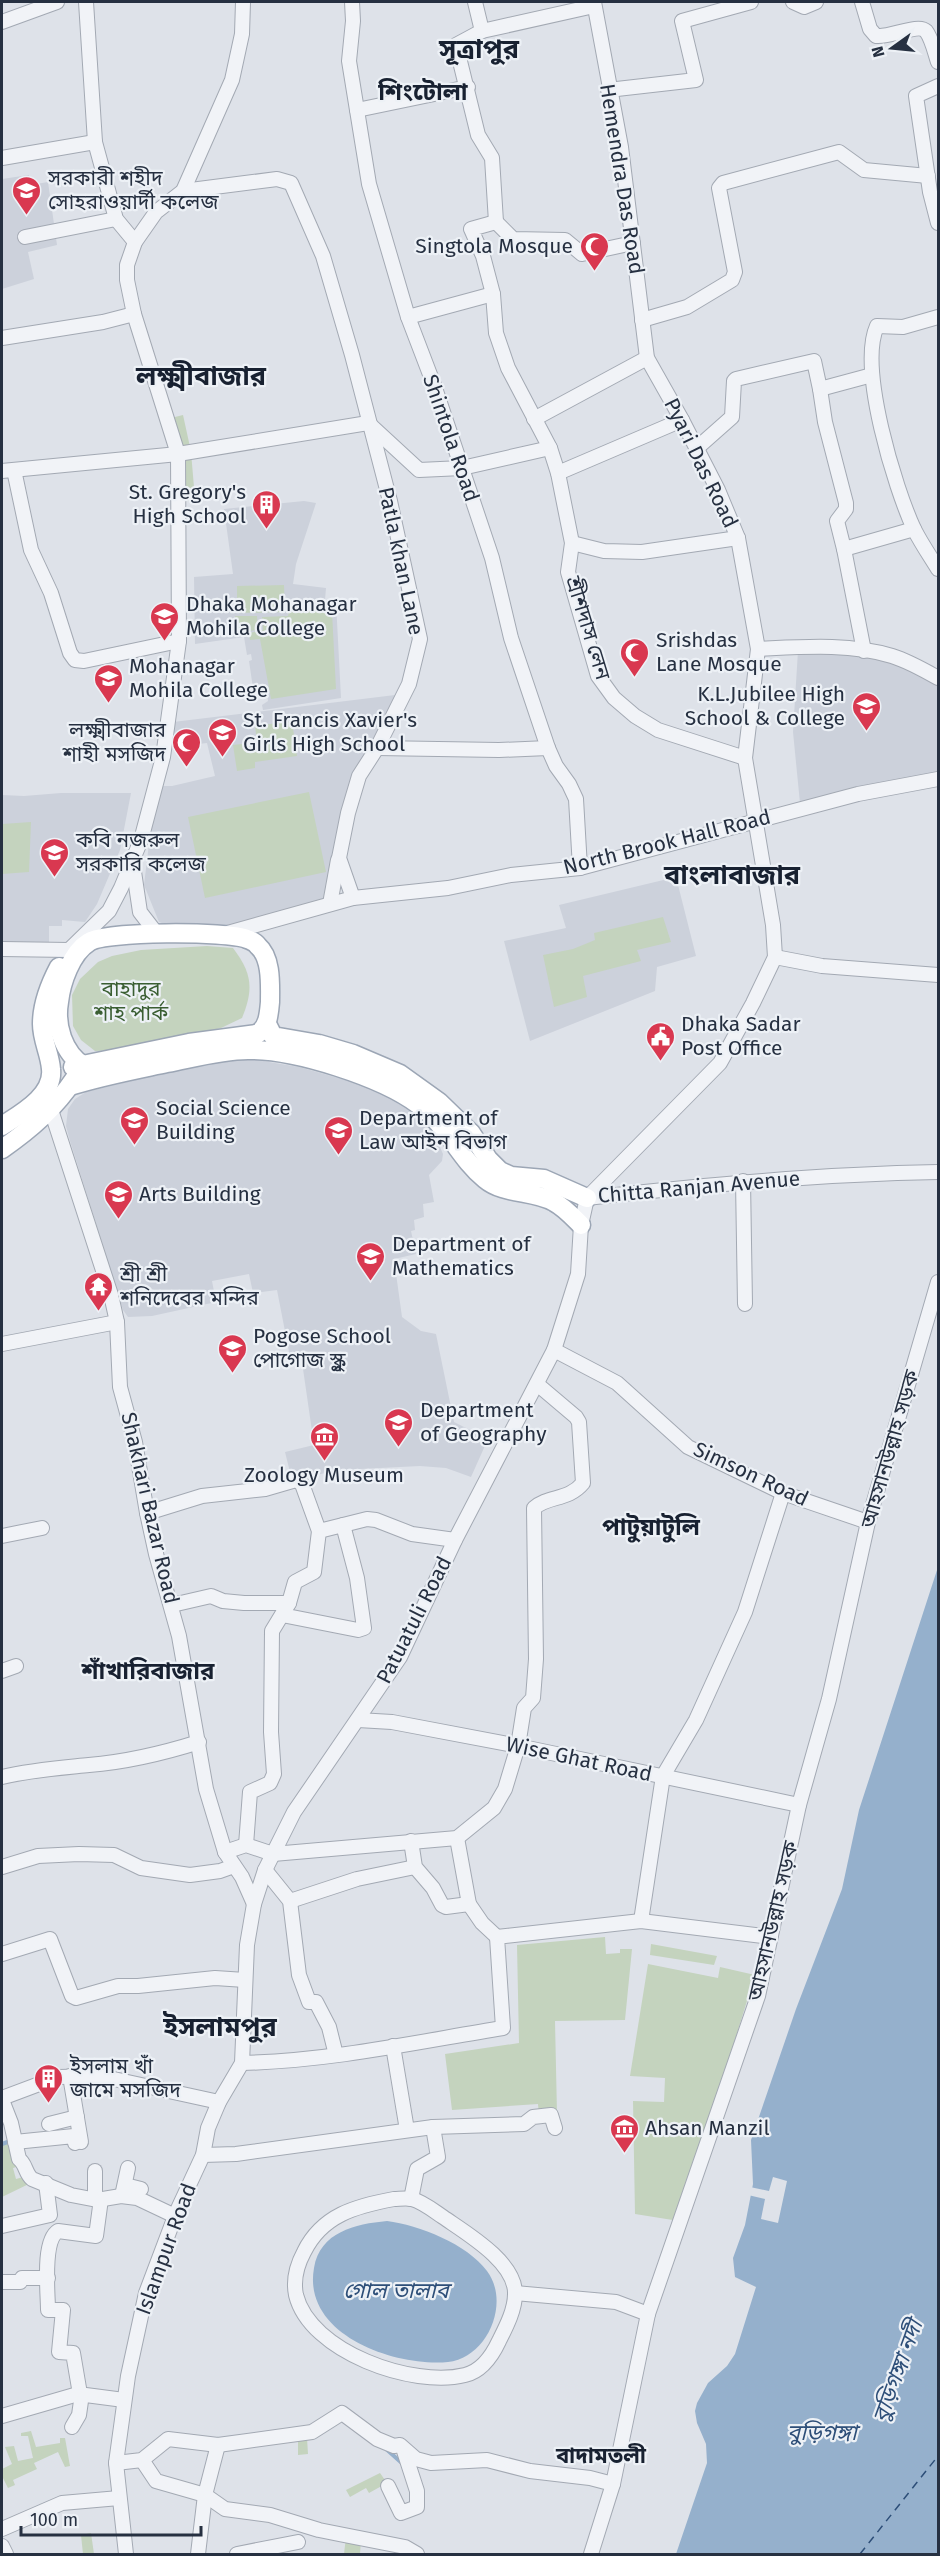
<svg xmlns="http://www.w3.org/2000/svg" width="940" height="2556" font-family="'Fira Sans','Noto Sans Bengali',sans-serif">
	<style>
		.built { fill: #ccd1db }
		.green { fill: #c4d3be }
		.water { fill: #95b0cc }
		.pier { fill: #dee2e9 }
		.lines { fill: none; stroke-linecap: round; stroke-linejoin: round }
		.stream { stroke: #95b0cc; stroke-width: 4 }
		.ferry { stroke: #2d4e78; stroke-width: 1.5; stroke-dasharray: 8 6; stroke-linecap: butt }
		.minor-casing { stroke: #a3a9b3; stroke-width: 16 }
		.major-casing { stroke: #9ca6b5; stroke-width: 21 }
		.minor { stroke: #f1f3f7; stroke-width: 14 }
		.major { stroke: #fff; stroke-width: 18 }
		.labels { text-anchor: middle; stroke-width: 4.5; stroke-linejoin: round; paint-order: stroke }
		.poi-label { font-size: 21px; fill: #263041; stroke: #edf1f6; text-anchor: start }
		.street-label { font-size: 21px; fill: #263041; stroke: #edf1f6 }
		.park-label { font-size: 21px; fill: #3a5e32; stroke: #edf1f6 }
		.water-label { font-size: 22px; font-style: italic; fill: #2d4e78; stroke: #edf1f6 }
		.neighbourhood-label { font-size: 22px; font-weight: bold; fill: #182131; stroke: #edf1f6 }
		.quarter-label { font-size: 24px; font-weight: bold; fill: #182131; stroke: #edf1f6 }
		.district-label { font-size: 27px; font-weight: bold; fill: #182131; stroke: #edf1f6 }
	</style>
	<rect width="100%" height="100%" fill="#dee2e9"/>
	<g class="built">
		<path d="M29 175 30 185 48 182 57 245 28 252 34 279 2 289V179Z"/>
		<path d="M304 501 316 503 296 564 293 584 326 588 325 600 336 602 341 698 263 710 262 705 268 701 267 693 260 691 259 687 253 688 249 661 252 660 251 654 247 655 244 637 195 644 194 577 233 574 224 509Z"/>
		<path d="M798 651H864L938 678V778L800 803 793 732Z"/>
		<path d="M395 695 388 714 350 786 342 807 325 900 225 928 183 930 159 922 144 885 152 819 159 786H172L215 776 207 743 167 748 173 722Z"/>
		<path d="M61 793H131L120 850 97 904 85 922 62 920V926H49V942H2V795L24 796Z"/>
		<path d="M676 877 696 956 657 967 655 991 530 1041 504 941 566 928 559 905Z"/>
		<path d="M251 1059 299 1067 374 1088 416 1110 431 1126 443 1154 442 1161 429 1175 434 1202 423 1204 424 1217 414 1220 415 1230 411 1231 416 1254 394 1259 402 1317 421 1331 436 1334 454 1422 488 1439 471 1477 446 1468 420 1466 340 1470 292 1480 285 1452 314 1445 301 1355 290 1357 277 1290 253 1293 249 1274 212 1281 216 1302 152 1316 128 1317 123 1310 70 1141 66 1126 68 1109 75 1099 86 1092 214 1061Z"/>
	</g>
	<g class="green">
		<path d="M183 415 190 447H180L171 418Z"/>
		<path d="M191 452 195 499 181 502 180 457Z"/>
		<path d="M284 585 285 612 237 613V586Z"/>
		<path d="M290 608 332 612 336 689 271 699 260 639 250 640 249 633 263 630 262 617 288 616Z"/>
		<path d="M235 616H257L258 630 236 632Z"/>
		<path d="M292 721 297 756 255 762V768L237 771 233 745 257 742 255 726Z"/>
		<path d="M309 792 326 872 205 898 188 817Z"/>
		<path d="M31 822 29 872 2 874V824Z"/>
		<path d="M663 917 671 942 637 950 641 961 583 976 587 997 554 1007 543 955 573 949 595 940 594 933Z"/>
		<path d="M207 946 233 948C252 973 254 989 242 1018L221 1028 126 1050 95 1051 81 1040 73 1026 72 995 80 979 98 962 112 956 141 950Z"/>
		<path d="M605 1937 606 1954 620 1953V1949H632L625 2020 555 2021 557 2114 539 2115 538 2104 452 2110 445 2054 519 2043 517 1945Z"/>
		<path d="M651 1944 717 1956 714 1965 650 1955Z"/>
		<path d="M648 1964 718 1978 720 1967 755 1975 679 2221 635 2214 633 2101 664 2102 665 2078 630 2076Z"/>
		<path d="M13 2141 23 2165 13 2168 16 2179 27 2176 35 2181 2 2197V2145Z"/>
		<path d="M31 2431 36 2447 60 2443V2438H65L70 2466 65 2467 58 2452 34 2463 37 2469 13 2480 15 2485 8 2488 2 2476V2469L12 2464 5 2447 14 2446 18 2461 33 2458 28 2436H21V2433Z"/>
		<path d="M307 2438 308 2454 298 2455V2439Z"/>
		<path d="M380 2473 387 2483 369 2493 366 2488 350 2497 346 2490Z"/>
		<path d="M91 2533 94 2554H83L81 2535Z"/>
		<path d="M346 2537 361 2540 360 2554H344Z"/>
	</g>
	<g class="water">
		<path d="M938 1567V2554H676L707 2463 706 2444 697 2423 695 2411 697 2403 708 2383 727 2366 735 2354 756 2287 735 2277 733 2258 745 2225 753 2184 751 2140 796 2009 842 1889 859 1810Z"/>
		<path d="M387 2221C419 2225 467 2244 487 2271 511 2303 487 2358 448 2362 395 2367 302 2335 314 2268 320 2232 355 2224 387 2221Z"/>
	</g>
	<path class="pier" d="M773 2177 787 2181 778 2223 761 2219 765 2199 748 2195 750 2187 769 2191Z"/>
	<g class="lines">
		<g class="stream">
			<path d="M2 2144 13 2140"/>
			<path d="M385 2448 404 2465"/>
		</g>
		<path class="ferry" d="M860 2554 938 2456"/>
		<defs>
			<g id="minor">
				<path d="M86 2 95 142 116 219 135 242"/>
				<path d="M352 2 353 21 349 61 369 184 408 317 434 385 492 558 511 638 548 748 556 766 569 784 576 799 580 868"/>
				<path d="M475 2 482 31"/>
				<path d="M793 2 804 7 816 2"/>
				<path d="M862 2 870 29 876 36C890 38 918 23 926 31 932 39 935 53 938 62"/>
				<path d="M2 22 57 2"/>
				<path d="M938 86 916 96 930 192 938 223"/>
				<path d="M608 90 696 80 682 21 751 2"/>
				<path d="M357 110 468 87"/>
				<path d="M2 158 95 142"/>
				<path d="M183 191 277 179 291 183 323 256 352 355 390 501 420 639 409 684 377 748 359 776 348 813 339 858 353 898"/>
				<path d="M496 222 471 229 483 256 493 294 496 333 508 368 550 448 558 473 572 543 568 572 598 676 614 698 635 716 658 730 745 758"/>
				<path d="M496 222 492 158 478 135 456 45 482 31 594 6"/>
				<path d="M496 222 513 239 565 240 582 254 633 243"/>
				<path d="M25 237 116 219"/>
				<path d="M408 317 493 294"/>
				<path d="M938 317 903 327 877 326C858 368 895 488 914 529 921 543 930 556 938 569"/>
				<path d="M642 320 687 307 732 280 735 272 719 188 723 183 839 152 864 170 928 176"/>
				<path d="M2 338 103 322 134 314"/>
				<path d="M820 389 825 422 846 503V509L837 521 844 549"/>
				<path d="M534 419 647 358"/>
				<path d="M697 448 732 417 734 381 736 379 814 361 820 389 872 375"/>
				<path d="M14 470 31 550 51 593 70 653 75 660 84 661 179 641"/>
				<path d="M2 471 178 454 368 423 419 470 462 468 550 448"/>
				<path d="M558 473 682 420"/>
				<path d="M572 543 604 551 642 552 738 538"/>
				<path d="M758 649C802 647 849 643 892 656 908 661 924 670 938 678"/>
				<path d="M864 651 844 549 914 529"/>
				<path d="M377 748 499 750 548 748"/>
				<path d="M133 865 140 912 157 934"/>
				<path d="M330 904 338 860"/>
				<path d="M224 934 353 898 448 888 511 875 580 868 858 794 938 779"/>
				<path d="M2 949 69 950 109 911 121 888 141 840 163 757 179 641 178 454 134 314 127 280V265L135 242 156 212 183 191 232 80 242 34 243 2"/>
				<path d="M775 957 822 966 938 975"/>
				<path d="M51 1110 111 1295 117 1322 120 1387 135 1442 147 1513 156 1554 179 1636 206 1789 225 1852 242 1877 254 1904"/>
				<path d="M743 1181 745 1304"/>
				<path d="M587 1198 720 1063 753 1003 775 957 773 925 745 758 758 649 738 538 718 490 682 420 647 358 621 147 594 2"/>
				<path d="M587 1198C705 1185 821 1174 938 1172"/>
				<path d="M2 1344 117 1322"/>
				<path d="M554 1350 617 1383 688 1447 783 1493 868 1522"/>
				<path d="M147 1513 202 1496 265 1489 296 1480 302 1484 319 1531 314 1572 295 1582 289 1603 272 1631 271 1732 274 1774 270 1783 250 1792 246 1845"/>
				<path d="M319 1531 367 1519 376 1520 412 1534 455 1540"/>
				<path d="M2 1536 42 1528"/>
				<path d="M172 1605 211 1596 223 1601 244 1603H289"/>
				<path d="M282 1615 358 1630 364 1628 357 1578 343 1525"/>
				<path d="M2 1671 16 1666"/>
				<path d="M358 1720 392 1722 518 1746 799 1805"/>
				<path d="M2 1777C31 1770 59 1768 89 1765 126 1762 164 1753 199 1742"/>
				<path d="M457 1838 469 1904 482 1923 497 1937"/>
				<path d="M411 1841 415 1867 433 1888 442 1905 446 1907 469 1904"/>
				<path d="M225 1852 246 1845 273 1854 457 1838 494 1808 505 1789 518 1746 524 1708 533 1698 536 1659 534 1508C549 1495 568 1501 583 1483L579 1422 576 1417 537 1384"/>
				<path d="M2 1867 38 1856 79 1854 114 1855 141 1868 190 1875 220 1871 234 1866"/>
				<path d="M265 1870 290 1901 299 1975 309 2002H316L329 2027 336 2055"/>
				<path d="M290 1901 357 1879 415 1867"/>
				<path d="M641 1921 663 1776 696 1720 745 1612 783 1493"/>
				<path d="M2 1954 50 1939 72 1996 76 1998 118 1986H138L215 1978 245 1980"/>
				<path d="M393 2046 407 2130"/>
				<path d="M242 2063C330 2061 417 2042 503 2028L497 1937 641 1921 771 1937"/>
				<path d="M70 2076 81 2142"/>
				<path d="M2 2098 58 2077 100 2076 219 2102"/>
				<path d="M2 2100 11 2123 19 2159C26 2164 25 2173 32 2179L71 2195 97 2200 121 2196 137 2198 175 2216"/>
				<path d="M49 2124 77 2117"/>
				<path d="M15 2142 74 2136 75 2143"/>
				<path d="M203 2155 236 2154 433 2127 524 2124 533 2117 551 2115 555 2128"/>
				<path d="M95 2171V2199"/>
				<path d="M125 2185 141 2189"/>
				<path d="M122 2196 128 2168"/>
				<path d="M394 2199C399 2199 406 2198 412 2199 423 2202 434 2211 443 2217 466 2233 516 2262 515 2294 515 2310 506 2327 499 2341 492 2356 482 2371 465 2375 413 2388 310 2352 296 2295 293 2280 297 2265 304 2252 322 2215 356 2206 394 2199Z"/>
				<path d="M411 2199 417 2169 438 2157 433 2127"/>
				<path d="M2 2226 50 2215 46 2183"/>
				<path d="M2 2282H20L22 2278H48"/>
				<path d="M515 2293 616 2302 648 2314"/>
				<path d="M80 2394 73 2353 59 2352 63 2310H48C48 2292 42 2241 58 2231L96 2236 101 2199"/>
				<path d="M2 2416 78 2394 124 2400"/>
				<path d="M72 2427 79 2415 82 2394"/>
				<path d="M142 2460 156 2481 205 2495 225 2509 270 2515 319 2530 405 2547 417 2554"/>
				<path d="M116 2463 142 2460 168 2439 218 2445 312 2432 342 2413 377 2439 394 2446 400 2445 416 2459 431 2463 487 2460 530 2471 590 2478 613 2484"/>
				<path d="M388 2486 401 2513 417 2507V2491L404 2451"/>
				<path d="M2 2529 62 2503 119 2498"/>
				<path d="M2 2546 6 2554"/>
				<path d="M126 2554 116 2463 128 2376 146 2293 177 2211 203 2155 208 2128 219 2102 242 2063 247 1945 254 1904 265 1870 294 1812 400 1657 455 1540 554 1350 578 1274 581 1225 587 1198"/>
				<path d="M198 2554 205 2495 218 2445"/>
				<path d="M237 2554 298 2542"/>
				<path d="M591 2554 613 2484 648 2314 758 1996 799 1805 829 1699 868 1522 938 1282"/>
			</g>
			<g id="major">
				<path d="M267 1024 273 1036 319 1044 353 1054 400 1074 439 1102 471 1133 488 1159 500 1171 511 1176 544 1179 587 1198"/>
				<path d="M84 1066C63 1053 55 1025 59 1002 61 983 71 953 89 942 104 931 228 931 247 939 250 940 256 943 258 946 272 958 270 986 270 1002 269 1014 268 1028 257 1034"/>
				<path d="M73 1067 189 1043 257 1034"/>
				<path d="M70 1086C102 1076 134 1070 167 1063 193 1058 221 1050 248 1050 294 1049 382 1077 419 1105 447 1125 459 1158 485 1179 504 1195 533 1190 554 1202 564 1207 573 1217 581 1225"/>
				<path d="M2 1126C20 1114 54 1096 51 1069 50 1054 42 1040 42 1024 42 1004 50 984 59 967"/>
				<path d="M2 1149C31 1129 55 1108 75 1078"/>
			</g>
		</defs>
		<use href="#minor" class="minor-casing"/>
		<use href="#major" class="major-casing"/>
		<use href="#minor" class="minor"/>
		<use href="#major" class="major"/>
	</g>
	<defs>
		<symbol id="university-pin" viewBox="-11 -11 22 30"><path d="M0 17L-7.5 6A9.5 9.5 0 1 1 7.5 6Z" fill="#d93850" stroke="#edf1f6"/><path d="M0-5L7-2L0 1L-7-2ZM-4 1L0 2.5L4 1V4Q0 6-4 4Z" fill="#fff"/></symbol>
		<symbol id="mosque-pin" viewBox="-11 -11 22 30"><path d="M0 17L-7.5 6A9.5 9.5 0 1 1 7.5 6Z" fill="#d93850" stroke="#edf1f6"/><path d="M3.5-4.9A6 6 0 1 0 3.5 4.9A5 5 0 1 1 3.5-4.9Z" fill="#fff"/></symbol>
		<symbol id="building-pin" viewBox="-11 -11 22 30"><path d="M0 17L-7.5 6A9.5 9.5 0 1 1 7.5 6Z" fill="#d93850" stroke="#edf1f6"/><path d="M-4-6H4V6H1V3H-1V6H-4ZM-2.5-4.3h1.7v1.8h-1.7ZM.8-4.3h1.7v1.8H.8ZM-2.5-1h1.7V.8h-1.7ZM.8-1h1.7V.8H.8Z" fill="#fff"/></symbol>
		<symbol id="school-pin" viewBox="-11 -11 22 30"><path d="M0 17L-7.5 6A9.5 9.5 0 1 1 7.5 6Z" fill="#d93850" stroke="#edf1f6"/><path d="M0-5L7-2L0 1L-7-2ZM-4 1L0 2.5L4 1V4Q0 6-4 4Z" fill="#fff"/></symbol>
		<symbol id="civic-pin" viewBox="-11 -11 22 30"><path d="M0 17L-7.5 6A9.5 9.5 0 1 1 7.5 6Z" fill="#d93850" stroke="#edf1f6"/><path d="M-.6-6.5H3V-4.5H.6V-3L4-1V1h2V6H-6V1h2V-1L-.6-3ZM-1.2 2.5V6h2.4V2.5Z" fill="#fff"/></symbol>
		<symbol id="temple-pin" viewBox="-11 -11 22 30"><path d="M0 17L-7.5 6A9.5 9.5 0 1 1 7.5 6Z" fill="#d93850" stroke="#edf1f6"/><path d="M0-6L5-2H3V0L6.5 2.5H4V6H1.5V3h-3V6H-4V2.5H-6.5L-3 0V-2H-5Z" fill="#fff"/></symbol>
		<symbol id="museum-pin" viewBox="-11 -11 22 30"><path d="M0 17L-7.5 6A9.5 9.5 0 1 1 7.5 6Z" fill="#d93850" stroke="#edf1f6"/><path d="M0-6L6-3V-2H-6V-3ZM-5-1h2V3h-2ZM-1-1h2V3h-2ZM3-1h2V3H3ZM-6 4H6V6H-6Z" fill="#fff"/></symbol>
	</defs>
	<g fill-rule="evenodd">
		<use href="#university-pin" x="10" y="174" width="33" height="45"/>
		<use href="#mosque-pin" x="578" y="230" width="33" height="45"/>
		<use href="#building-pin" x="250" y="488" width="33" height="45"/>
		<use href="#university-pin" x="148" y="600" width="33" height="45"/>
		<use href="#mosque-pin" x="618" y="636" width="33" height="45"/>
		<use href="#university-pin" x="92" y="662" width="33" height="45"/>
		<use href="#school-pin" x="850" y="690" width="33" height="45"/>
		<use href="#school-pin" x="206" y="716" width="33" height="45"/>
		<use href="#mosque-pin" x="170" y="726" width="33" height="45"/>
		<use href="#university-pin" x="38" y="836" width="33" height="45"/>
		<use href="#civic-pin" x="644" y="1020" width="33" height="45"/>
		<use href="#university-pin" x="118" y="1104" width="33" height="45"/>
		<use href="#university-pin" x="322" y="1114" width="33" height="45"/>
		<use href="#university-pin" x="102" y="1178" width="33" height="45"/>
		<use href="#university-pin" x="354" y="1240" width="33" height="45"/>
		<use href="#temple-pin" x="82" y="1270" width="33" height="45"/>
		<use href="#school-pin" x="216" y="1332" width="33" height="45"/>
		<use href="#university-pin" x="382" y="1406" width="33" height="45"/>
		<use href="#museum-pin" x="308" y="1420" width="33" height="45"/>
		<use href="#building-pin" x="32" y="2062" width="33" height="45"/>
		<use href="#museum-pin" x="608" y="2112" width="33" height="45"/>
	</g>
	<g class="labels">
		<g class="poi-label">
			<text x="48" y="185">সরকারী শহীদ<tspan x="48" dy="24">সোহরাওয়ার্দী কলেজ</tspan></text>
			<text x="573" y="253" text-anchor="end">Singtola Mosque</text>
			<text x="246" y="499" text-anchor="end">St. Gregory's<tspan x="246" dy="24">High School</tspan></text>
			<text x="186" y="611">Dhaka Mohanagar<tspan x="186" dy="24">Mohila College</tspan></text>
			<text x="656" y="647">Srishdas<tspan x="656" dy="24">Lane Mosque</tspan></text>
			<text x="129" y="673">Mohanagar<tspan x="129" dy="24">Mohila College</tspan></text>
			<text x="845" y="701" text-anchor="end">K.L.Jubilee High<tspan x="845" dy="24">School &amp; College</tspan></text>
			<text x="243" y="727">St. Francis Xavier's<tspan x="243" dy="24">Girls High School</tspan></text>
			<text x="166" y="737" text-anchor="end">লক্ষ্মীবাজার<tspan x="166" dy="24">শাহী মসজিদ</tspan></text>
			<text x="76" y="847">কবি নজরুল<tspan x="76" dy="24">সরকারি কলেজ</tspan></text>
			<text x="681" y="1031">Dhaka Sadar<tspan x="681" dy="24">Post Office</tspan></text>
			<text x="156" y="1115">Social Science<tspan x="156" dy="24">Building</tspan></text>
			<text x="359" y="1125">Department of<tspan x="359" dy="24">Law আইন বিভাগ</tspan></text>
			<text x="139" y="1201">Arts Building</text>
			<text x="392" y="1251">Department of<tspan x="392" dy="24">Mathematics</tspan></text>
			<text x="120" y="1281">শ্রী শ্রী<tspan x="120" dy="24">শনিদেবের মন্দির</tspan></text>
			<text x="253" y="1343">Pogose School<tspan x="253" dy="24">পোগোজ স্কুল</tspan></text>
			<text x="420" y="1417">Department<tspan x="420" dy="24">of Geography</tspan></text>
			<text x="324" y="1482" text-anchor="middle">Zoology Museum</text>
			<text x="70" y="2073">ইসলাম খাঁ<tspan x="70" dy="24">জামে মসজিদ</tspan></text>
			<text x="645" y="2135">Ahsan Manzil</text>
		</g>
		<g class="street-label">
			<text transform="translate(622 179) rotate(81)" y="7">Hemendra Das Road</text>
			<text transform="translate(451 438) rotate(71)" y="7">Shintola Road</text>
			<text transform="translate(701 463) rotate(64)" y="7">Pyari Das Road</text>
			<text transform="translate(401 561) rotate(78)" y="7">Patla khan Lane</text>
			<text transform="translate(588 628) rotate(73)" y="7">শ্রীশদাস লেন</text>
			<text transform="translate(667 842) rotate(-14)" y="7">North Brook Hall Road</text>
			<text transform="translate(699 1187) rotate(-5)" y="7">Chitta Ranjan Avenue</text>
			<text transform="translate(890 1449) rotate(-74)" y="7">আহসানউল্লাহ সড়ক</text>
			<text transform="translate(751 1474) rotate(25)" y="7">Simson Road</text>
			<text transform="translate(150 1508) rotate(77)" y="7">Shakhari Bazar Road</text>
			<text transform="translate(414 1620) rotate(-63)" y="7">Patuatuli Road</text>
			<text transform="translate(579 1759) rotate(12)" y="7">Wise Ghat Road</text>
			<text transform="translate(773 1921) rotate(-77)" y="7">আহসানউল্লাহ সড়ক</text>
			<text transform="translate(166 2249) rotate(-70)" y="7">Islampur Road</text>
		</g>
		<g class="park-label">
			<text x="131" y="996">বাহাদুর<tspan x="131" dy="24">শাহ পার্ক</tspan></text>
		</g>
		<g class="water-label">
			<text x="396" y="2298">গোল তালাব</text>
			<text transform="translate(897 2371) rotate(-70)" y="8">বুড়িগঙ্গা নদী</text>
			<text x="822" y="2440">বুড়িগঙ্গা</text>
		</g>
		<g class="neighbourhood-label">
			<text x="601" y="2463">বাদামতলী</text>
		</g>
		<g class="quarter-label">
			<text x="423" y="100">শিংটোলা</text>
			<text x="651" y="1535">পাটুয়াটুলি</text>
			<text x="148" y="1679">শাঁখারিবাজার</text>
		</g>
		<g class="district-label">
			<text x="479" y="58">সূত্রাপুর</text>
			<text x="201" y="385">লক্ষ্মীবাজার</text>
			<text x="732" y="884">বাংলাবাজার</text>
			<text x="220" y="2036">ইসলামপুর</text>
		</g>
	</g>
	<rect width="940" height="2556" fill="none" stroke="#263041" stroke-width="6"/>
	<g transform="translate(892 48) rotate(255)" stroke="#edf1f6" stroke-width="4.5" paint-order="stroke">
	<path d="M0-4.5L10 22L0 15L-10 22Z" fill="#263041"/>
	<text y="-9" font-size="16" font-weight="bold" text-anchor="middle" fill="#263041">N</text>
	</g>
	<path d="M21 2526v9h180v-9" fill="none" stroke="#263041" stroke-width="3"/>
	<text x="30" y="2526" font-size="18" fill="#263041" stroke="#edf1f6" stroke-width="4.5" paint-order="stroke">100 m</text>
</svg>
